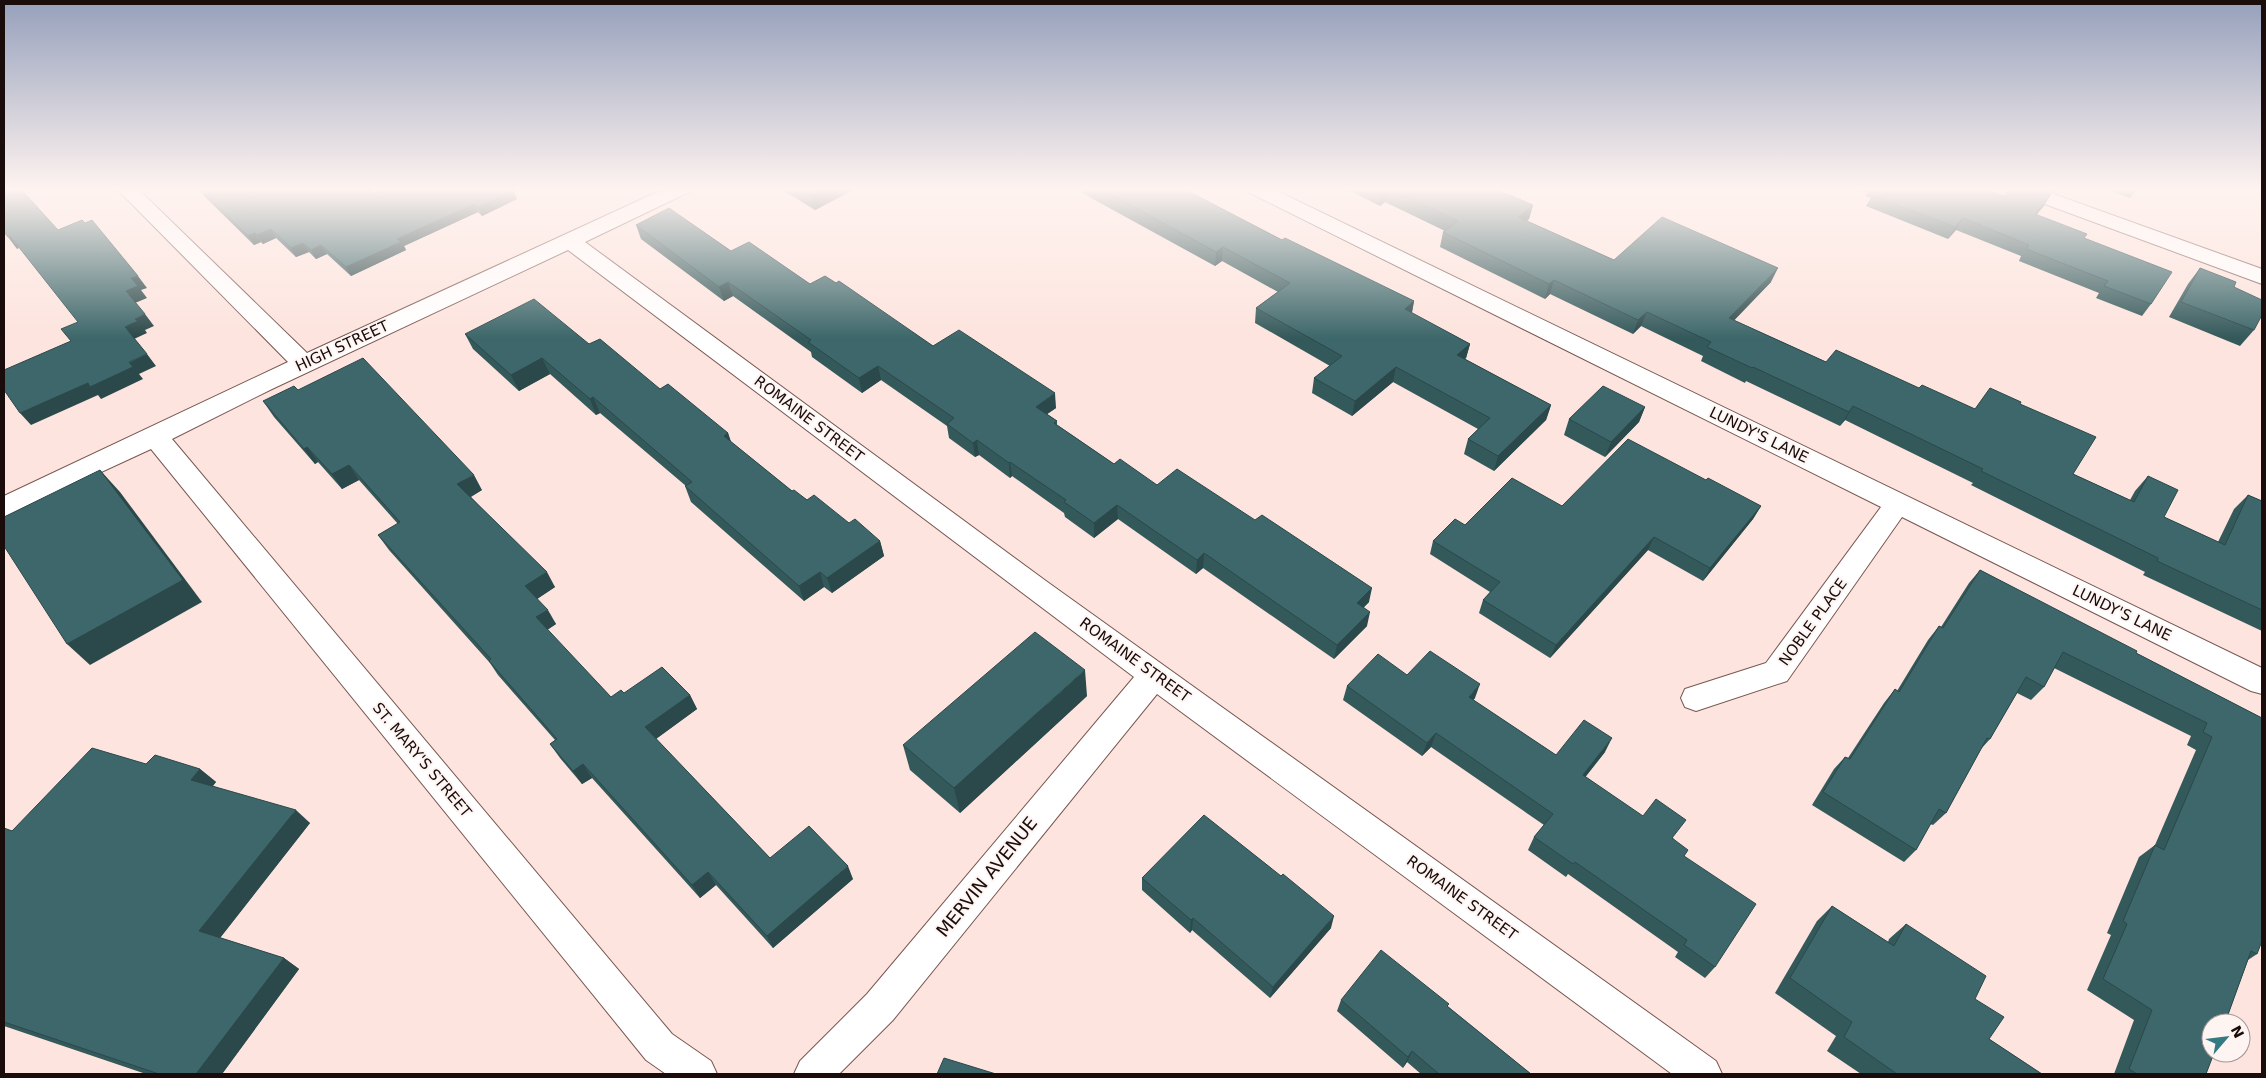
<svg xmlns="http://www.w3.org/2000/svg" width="2266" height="1078" font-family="'DejaVu Sans',sans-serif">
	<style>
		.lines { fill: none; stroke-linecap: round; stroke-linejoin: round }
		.minor-casing { stroke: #795750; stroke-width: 2 }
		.minor { fill: #fff; fill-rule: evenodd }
		.wall { fill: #34595b }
		.shaded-wall { fill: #2b484a }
		.building { fill: #3d676a; stroke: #2b484a }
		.labels { text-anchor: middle; stroke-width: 4; stroke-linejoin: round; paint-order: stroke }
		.street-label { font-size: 15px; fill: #190c0a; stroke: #fef5f3 }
		.near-street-label { font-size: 18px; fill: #190c0a; stroke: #fef5f3 }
	</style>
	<rect width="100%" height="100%" fill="#fde4de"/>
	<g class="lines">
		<defs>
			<g id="minor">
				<path d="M116 188H137L307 353 666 188H692L689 192 585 242 1046 581 1716 1061 1722 1074H1672L1157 694 893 1020 839 1074H794L800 1061 867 994 1134 677 568 250 272 389 172 439 672 1034 711 1061 717 1074H666L646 1060 151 449 4 517V496L288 362Z"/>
				<path d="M1245 188H1271L2262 668V694L2251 691 1902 517 1787 681 1696 711 1685 707 1681 698 1685 689 1766 663 1881 507 1248 192Z"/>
				<path d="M2009 188H2037L2262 269V284L2012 192Z"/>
			</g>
		</defs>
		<use href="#minor" class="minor-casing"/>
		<use href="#minor" class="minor"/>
	</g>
	<g class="wall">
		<path d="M199 188 374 193 394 189 514 191 517 199 482 216 478 212 404 246 406 250 351 276 327 254 316 259 309 252 296 257 276 238 263 244 261 242 254 245 204 196Z"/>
		<path d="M781 188H857L815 210 781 189Z"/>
		<path d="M1082 188H1182L1282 240 1414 301 1412 313 1470 344 1466 358 1465 359 1551 405 1546 420 1494 471 1464 454 1468 439 1478 429 1393 382 1352 416 1312 393 1314 378 1330 366 1255 323 1256 308 1278 292 1222 261 1215 266 1082 193Z"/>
		<path d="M1349 188H1493L1533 205 1529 219 1527 221 1614 260 1771 282 1734 320 1826 362 1919 388 1975 409 2020 404 2073 474 2130 500 2135 491 2148 476 2164 517 2218 542 2234 509 2248 495 2262 501V631L2143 575 2145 572 1971 485 1973 483 1845 420 1840 426 1746 381 1745 383 1701 361 1703 356 1641 326 1633 334 1550 294 1545 299 1440 247 1443 232 1445 231 1385 202 1380 206 1350 191V188Z"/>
		<path d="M1854 188H1982L2004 196 2051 194 2036 215 2084 239 2151 304 2142 316 2096 298 2099 293 2019 261 2021 256 1956 230 1948 239 1866 206 1871 198 1865 196 1867 193Z"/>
		<path d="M2041 188H2058L2054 192Z"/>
		<path d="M2102 188H2138L2130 198Z"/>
		<path d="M636 225 731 251 810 284 1056 408 1047 414 1057 421V425L1114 464 1157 485 1369 602 1364 607 1367 626 1334 659 1203 568 1196 574 1118 519 1094 538 1065 517 1064 513 1012 476 1010 478 979 455 975 457 949 438 947 426 881 380 862 393 812 357 811 352 733 296 724 301 641 239Z"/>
		<path d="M2200 268 2234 287 2254 330 2240 346 2169 317 2188 284Z"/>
		<path d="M465 334 589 344 660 389 728 433 731 442 792 491 880 541 884 556 832 593 824 587 804 601 691 502 685 486H686L600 413 596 415 550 374 519 391 473 349Z"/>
		<path d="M298 390 482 490 471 497 555 587 537 599 556 624 547 630 611 697 624 693 690 695 697 709 656 739 770 858 853 879 773 948 716 885 700 898 592 778 582 784 560 758 550 744 555 740 498 675 490 663 389 550 378 535 398 524 359 480 342 489 318 462 315 464 274 417 263 401Z"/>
		<path d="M1645 407 1639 422 1605 457 1564 435 1569 419Z"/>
		<path d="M1706 480 1761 506 1753 519 1703 581 1648 550 1550 658 1479 613 1483 600 1490 592 1430 554 1433 541 1465 525Z"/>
		<path d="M1980 570 2136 653 2262 718 2257 954 2248 960 2206 1074H2114L2134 1020 2087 990 2111 935 2107 933 2139 857 2155 845 2196 750 2187 745 2191 736 2054 668 2044 687 2031 700 2017 693 1990 739 1981 749 1946 813 1933 825 1930 824 1916 850 1904 862 1812 805 1834 769 1845 757 1848 758 1884 703 1895 689 1897 691 1928 640 1939 626 1941 627 1969 583Z"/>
		<path d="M1407 675 1475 698 1473 700 1556 755 1605 752 1585 777 1673 838 1684 856 1715 967 1705 978 1675 957 1678 952 1568 874 1566 877 1528 850 1534 837 1544 825 1431 747 1422 756 1343 700 1347 686Z"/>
		<path d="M1087 696 960 813 910 770 903 745Z"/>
		<path d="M146 764 200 769 216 782 213 786 310 823 220 938 284 958 299 969 222 1074H146L4 1026V828L12 831Z"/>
		<path d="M1281 876 1331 928 1270 998 1192 930 1190 933 1142 890V878Z"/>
		<path d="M1832 906 1888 942 1889 939 1906 924 1975 999 1989 1039 2042 1074H1861L1827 1051 1836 1036 1775 993 1817 921Z"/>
		<path d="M1341 1000 1447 1006 1531 1074H1421L1407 1062 1403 1068 1337 1011Z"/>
	</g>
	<g class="shaded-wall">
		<path d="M826 188H857L815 210 811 195Z"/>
		<path d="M1388 188 1385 202 1380 206 1383 192Z"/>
		<path d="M514 191 517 199 482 216 478 207Z"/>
		<path d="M2051 194 2044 206 2027 226 2035 214Z"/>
		<path d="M474 204 478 212 404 246 406 250 351 276 346 267 397 239Z"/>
		<path d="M1533 205 1529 219 1515 231 1518 217Z"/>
		<path d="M1963 218 1956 230 1948 239 1955 227Z"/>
		<path d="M271 229 276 238 263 244 257 235Z"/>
		<path d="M255 233 261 242 254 245 248 236Z"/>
		<path d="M10 236 19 248 17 249 8 237Z"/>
		<path d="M303 243 309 252 296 257 291 248Z"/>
		<path d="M321 245 327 254 316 259 311 250Z"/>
		<path d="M1223 247 1222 261 1215 266 1216 252Z"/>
		<path d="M1778 268 1771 282 1723 332 1729 318Z"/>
		<path d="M138 276 147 288 141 290 147 298 135 303 126 291 131 278Z"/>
		<path d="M1554 280 1550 294 1545 299 1549 284Z"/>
		<path d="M728 282 733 296 724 301 719 287Z"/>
		<path d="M1414 301 1411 316 1405 309Z"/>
		<path d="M1647 312 1641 326 1633 334 1638 320Z"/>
		<path d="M145 314 154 326 145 330 147 333 134 339 125 327 135 319Z"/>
		<path d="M1470 344 1466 358 1453 370 1457 355Z"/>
		<path d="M147 354 156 366 139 374 143 379 101 399 98 395 31 425 20 413Z"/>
		<path d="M542 358 550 374 519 391 511 375Z"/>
		<path d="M878 366 881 380 862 393 859 378Z"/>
		<path d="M1396 367 1393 382 1352 416 1355 401Z"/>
		<path d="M1055 393 1056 408 1037 421 1036 407Z"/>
		<path d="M593 397 600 413 596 415 590 399Z"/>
		<path d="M1551 405 1546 420 1494 471 1498 456Z"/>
		<path d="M1853 406 1845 420 1840 426 1849 412Z"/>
		<path d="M1645 407 1639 422 1605 457 1611 442Z"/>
		<path d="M728 433 733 448 724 436Z"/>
		<path d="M977 440 979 455 975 457 973 443Z"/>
		<path d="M307 447 318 462 315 464 304 449Z"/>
		<path d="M1010 462 1012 476 1010 478 1009 463Z"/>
		<path d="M349 465 359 480 342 489 332 474Z"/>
		<path d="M100 470 120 492 202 602 90 665 67 644Z"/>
		<path d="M474 475 482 490 466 499 457 484Z"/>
		<path d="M1117 505 1118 519 1094 538V523Z"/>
		<path d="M1761 506 1753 519 1703 581 1710 568Z"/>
		<path d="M1654 537 1648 550 1550 658 1556 645Z"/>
		<path d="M880 541 884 556 832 593 827 578Z"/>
		<path d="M1204 553 1203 568 1196 574 1197 560Z"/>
		<path d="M547 572 555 587 534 601 525 586Z"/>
		<path d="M820 572 824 587 804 601 799 586Z"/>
		<path d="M1372 588 1369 602 1354 617 1357 603Z"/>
		<path d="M548 610 556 624 544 632 536 617Z"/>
		<path d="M1370 612 1367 626 1334 659 1337 645Z"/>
		<path d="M1085 670 1087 696 960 813 954 788Z"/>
		<path d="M1480 684 1475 698 1464 711 1469 697Z"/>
		<path d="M690 695 697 709 653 741 645 727Z"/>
		<path d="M1436 733 1431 747 1422 756 1427 743Z"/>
		<path d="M1612 738 1605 752 1576 789 1583 775Z"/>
		<path d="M583 764 592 778 582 784 573 771Z"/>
		<path d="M200 769 216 782 206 793 191 780Z"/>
		<path d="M296 810 310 823 216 943 199 931Z"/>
		<path d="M848 866 853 879 773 948 767 936Z"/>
		<path d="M708 872 716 885 700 898 692 885Z"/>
		<path d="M1334 916 1331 928 1270 998 1273 987Z"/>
		<path d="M1193 918 1192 930 1190 933 1191 920Z"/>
		<path d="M284 958 299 969 222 1074H196Z"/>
		<path d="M1412 1051 1407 1062 1403 1068 1408 1057Z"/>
	</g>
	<g class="building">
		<path d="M4 188H20L58 230 82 220 85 223 92 220 138 276 131 278 138 286 126 291 145 314 135 319 138 321 125 327 147 354 129 362 133 367 90 387 88 383 20 413 4 390V370L71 341 61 329 78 322 10 236 8 237 4 232Z"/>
		<path d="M199 188H368L374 193 388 188H392L394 189 398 188H510L514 191 478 207 474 204 397 239 401 242 346 267 321 245 311 250 303 243 291 248 271 229 257 235 255 233 248 236Z"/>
		<path d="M799 188H826L811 195Z"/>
		<path d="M1099 188H1182L1282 240 1285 238 1414 301 1405 309 1470 344 1457 355 1551 405 1498 456 1468 439 1490 418 1396 367 1355 401 1314 378 1342 356 1256 308 1290 283 1223 247 1216 252Z"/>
		<path d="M1374 188H1493L1533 205 1518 217 1614 260 1662 217 1778 268 1729 318 1826 362 1836 350 1919 388 1922 385 1975 409 1990 388 2021 402 2020 404 2096 437 2073 474 2134 502 2148 476 2178 490 2164 517 2225 545 2248 495 2262 501V610L2157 561 2158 558 1981 471 1983 469 1853 406 1849 412 1753 367 1752 368 1707 347 1711 342 1647 312 1638 320 1554 280 1549 284 1443 232 1458 221 1388 188 1383 192Z"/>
		<path d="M1879 188H1982L2004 196 2010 188H2036L2051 194 2035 214 2087 234 2084 238 2172 272 2151 304 2104 286 2108 281 2026 249 2029 245 1963 218 1955 227 1872 195Z"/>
		<path d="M669 208 731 251 749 242 810 284 825 276 836 283 839 281 933 346 959 330 1055 393 1036 407 1057 421 1054 423 1114 464 1120 459 1157 485 1177 469 1255 520 1262 515 1372 588 1357 603 1370 612 1337 645 1204 553 1197 560 1117 505 1094 523 1064 502 1066 500 1010 462 1009 463 977 440 973 443 947 424 954 418 878 366 859 378 808 342 811 340 728 282 719 287 636 225Z"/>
		<path d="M2200 268 2236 282 2234 287 2262 300V315L2254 330 2181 302Z"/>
		<path d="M534 299 589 344 600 339 660 389 668 384 728 433 724 436 792 491 794 490 807 500 814 495 849 523 855 519 880 541 827 578 820 572 799 586 685 486 692 482 593 397 590 399 542 358 511 375 465 334Z"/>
		<path d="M363 358 474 475 457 484 547 572 525 586 548 610 536 617 611 697 621 690 624 693 662 667 690 695 645 727 770 858 809 826 848 866 767 936 708 872 692 885 583 764 573 771 550 744 557 739 489 661 491 659 378 535 400 522 349 465 332 474 307 447 304 449 263 401 294 386 298 390Z"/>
		<path d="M1603 386 1645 407 1611 442 1569 419Z"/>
		<path d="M1628 439 1706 480 1708 478 1761 506 1710 568 1654 537 1556 645 1483 600 1500 582 1433 541 1455 519 1465 525 1512 478 1562 506Z"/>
		<path d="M100 470 183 580 67 644 4 546V517Z"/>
		<path d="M1980 570 2137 651 2136 653 2262 718V941L2257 954 2251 951 2225 1023H2211V1053H2214L2206 1074H2137L2129 1069 2152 1010 2103 979 2127 924 2123 921 2155 845 2164 850 2212 737 2203 732 2207 723 2063 652 2044 687 2026 677 1990 739 1987 738 1946 813 1939 809 1916 850 1823 792 1845 757 1850 759 1895 689 1899 692 1939 626 1943 628Z"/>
		<path d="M1035 632 1085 670 954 788 903 745Z"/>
		<path d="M1430 651 1480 684 1469 697 1556 755 1584 720 1612 738 1583 775 1643 816 1656 799 1686 820 1672 838 1688 850 1684 856 1756 904 1715 967 1684 945 1687 940 1575 862 1573 864 1534 837 1553 814 1436 733 1427 743 1347 686 1378 654 1407 675Z"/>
		<path d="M92 748 146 764 155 755 200 769 191 780 296 810 199 931 284 958 196 1074H159L4 1022V828L12 831Z"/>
		<path d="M1204 815 1281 876 1283 874 1334 916 1273 987 1193 918 1191 920 1142 878Z"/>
		<path d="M1832 906 1894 946 1906 924 1986 976 1975 999 2004 1017 1989 1039 2042 1074H1897L1844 1037 1852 1022 1790 978Z"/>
		<path d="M1381 950 1449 1004 1447 1006 1531 1074H1439L1412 1051 1408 1057 1341 1000Z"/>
		<path d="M944 1058 996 1074H937Z"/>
	</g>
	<linearGradient id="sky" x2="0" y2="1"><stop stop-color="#96a0bb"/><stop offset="0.56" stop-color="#fef3f0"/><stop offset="1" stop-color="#fef3f0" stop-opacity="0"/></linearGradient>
	<rect width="2266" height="338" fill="url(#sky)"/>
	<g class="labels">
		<g class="street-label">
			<text transform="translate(342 346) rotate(-25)" y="5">HIGH STREET</text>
			<text transform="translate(809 419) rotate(37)" y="5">ROMAINE STREET</text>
			<text transform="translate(1759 435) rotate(26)" y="5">LUNDY'S LANE</text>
			<text transform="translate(2122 613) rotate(26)" y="5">LUNDY'S LANE</text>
			<text transform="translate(1813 622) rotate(-54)" y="5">NOBLE PLACE</text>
			<text transform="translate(1135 660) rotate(36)" y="5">ROMAINE STREET</text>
			<text transform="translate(422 760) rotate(50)" y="5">ST. MARY'S STREET</text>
			<text transform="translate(1462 898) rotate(36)" y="5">ROMAINE STREET</text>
		</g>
		<g class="near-street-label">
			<text transform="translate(987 877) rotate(-51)" y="6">MERVIN AVENUE</text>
		</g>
	</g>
	<rect width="2266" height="1078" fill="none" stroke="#190c0a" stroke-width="10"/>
	<g transform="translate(2226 1038) rotate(62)"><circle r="24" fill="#fef5f3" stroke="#a29896"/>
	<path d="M0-4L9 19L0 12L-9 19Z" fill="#327b81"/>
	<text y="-8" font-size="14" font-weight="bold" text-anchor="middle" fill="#190c0a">N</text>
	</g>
</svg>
